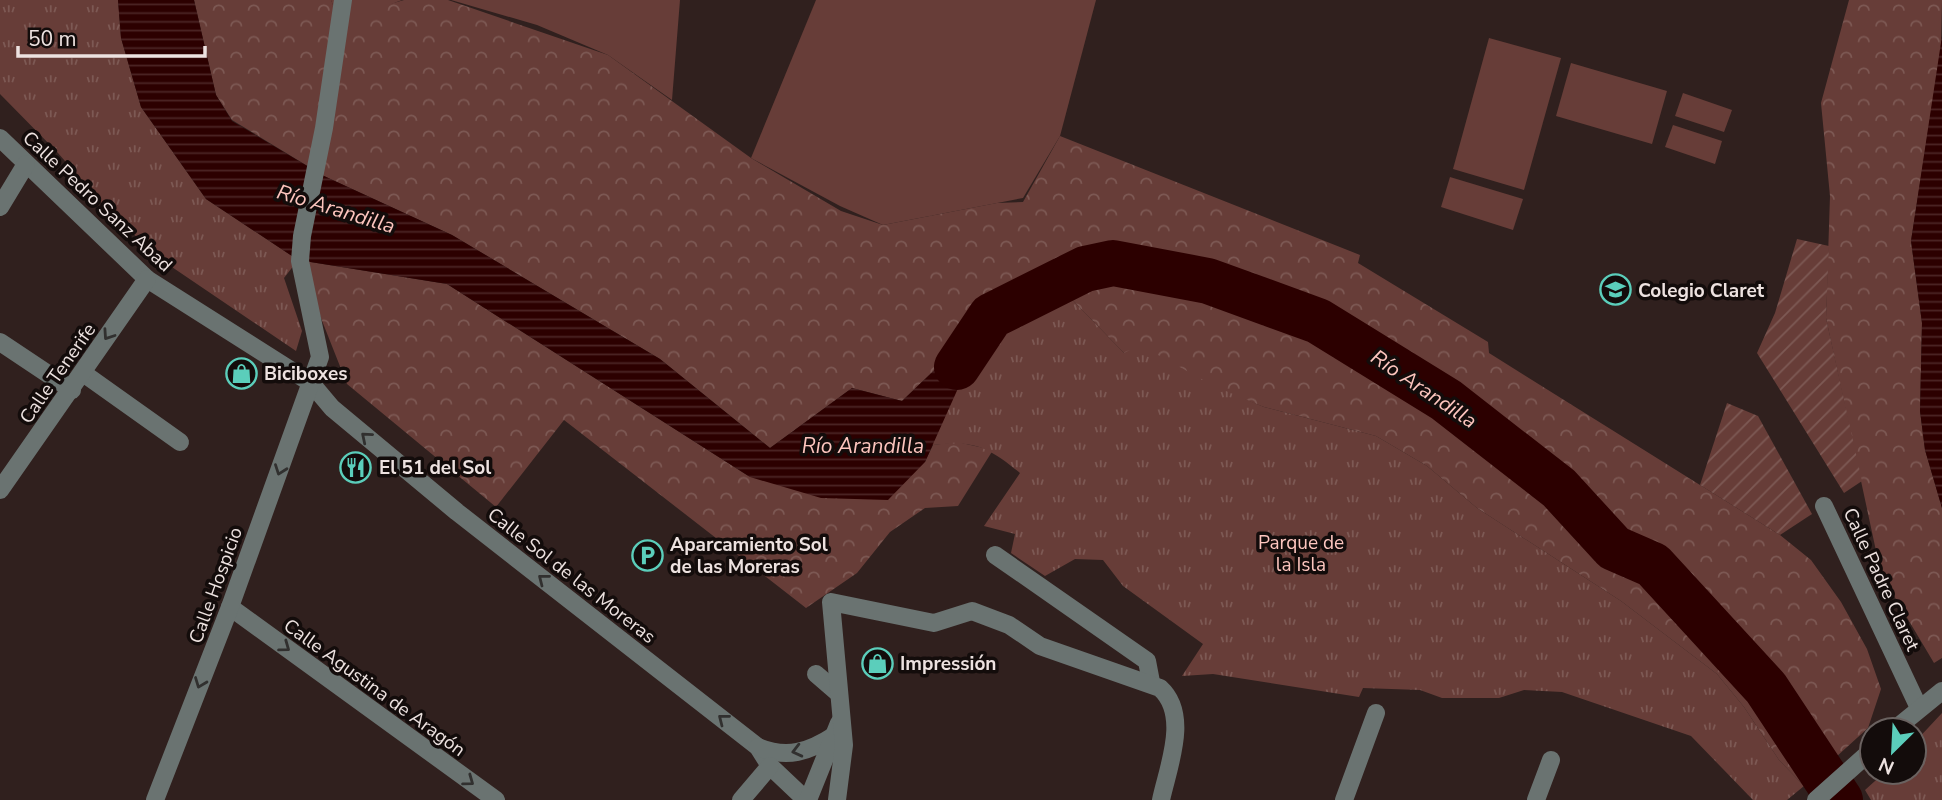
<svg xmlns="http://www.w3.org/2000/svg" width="1942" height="800" font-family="'Nunito Sans',sans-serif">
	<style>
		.grass { fill: #673d38 }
		.forest { fill: url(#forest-crowns) }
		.park { fill: url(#park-tufts) }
		.garden { fill: url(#garden-furrows) }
		.water { fill: url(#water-rules) }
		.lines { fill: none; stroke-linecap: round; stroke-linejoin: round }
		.river { stroke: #2c0000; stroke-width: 46 }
		.minor { stroke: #6a7371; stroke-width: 18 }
		.oneway { stroke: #31302f }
		.labels { text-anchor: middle; stroke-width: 7; stroke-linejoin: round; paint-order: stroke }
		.street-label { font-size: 19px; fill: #ede2e0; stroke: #130c0b }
		.poi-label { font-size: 19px; font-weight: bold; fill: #ede2e0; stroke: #130c0b; text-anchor: start }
		.park-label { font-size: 19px; fill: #fec6bf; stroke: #130c0b }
		.water-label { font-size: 21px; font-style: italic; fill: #fdc5be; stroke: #130c0b }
	</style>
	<defs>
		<pattern id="forest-crowns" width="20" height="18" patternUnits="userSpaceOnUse" patternTransform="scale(1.75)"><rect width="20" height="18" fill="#673d38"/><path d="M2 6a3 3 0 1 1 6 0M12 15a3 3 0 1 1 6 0" fill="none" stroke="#7d5954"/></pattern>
		<pattern id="park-tufts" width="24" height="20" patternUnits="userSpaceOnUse" patternTransform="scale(1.75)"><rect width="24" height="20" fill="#673d38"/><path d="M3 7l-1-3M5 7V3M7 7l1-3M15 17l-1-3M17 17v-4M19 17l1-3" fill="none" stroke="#7d5954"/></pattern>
		<pattern id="garden-furrows" width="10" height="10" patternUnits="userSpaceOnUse" patternTransform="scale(1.75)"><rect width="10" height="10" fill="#673d38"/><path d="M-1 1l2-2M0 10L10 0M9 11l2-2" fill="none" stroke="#7d5954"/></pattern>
		<pattern id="water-rules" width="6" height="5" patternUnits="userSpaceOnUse" patternTransform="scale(1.75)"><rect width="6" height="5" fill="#2c0000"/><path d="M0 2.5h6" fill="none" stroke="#4b2525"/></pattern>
	</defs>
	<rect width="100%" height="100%" fill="#30201e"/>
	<g class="grass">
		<path d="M331 0H402L340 24Z"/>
		<path d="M451 0H680L672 100 608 55 537 25Z"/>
		<path d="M816 0H1096L1060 136 1023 198 883 225 840 206 751 158Z"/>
		<path d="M1489 38 1561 58 1524 190 1453 169Z"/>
		<path d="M1571 63 1667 91 1652 144 1556 116Z"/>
		<path d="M1683 93 1732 110 1724 132 1675 116Z"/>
		<path d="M1673 125 1722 141 1715 164 1665 147Z"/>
		<path d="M1450 177 1523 199 1513 230 1441 207Z"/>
	</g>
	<g class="forest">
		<path d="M194 0H331L340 23 341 18 404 0H448L608 55 751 158 841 211 883 225 997 203 1023 202 1060 136 1360 255 1358 263 1488 342 1489 353 1780 535 1811 560 1841 602 1867 649 1881 689 1868 728 1804 786 1779 760 1744 707 1717 674 1621 601 1477 508 1427 466 1376 436 1264 407 1124 353 1056 283 991 316 902 401 852 388 770 448 660 359 452 235 324 176 232 120 216 95Z"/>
		<path d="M1849 0H1942L1941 48 1911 241 1922 323 1920 411 1925 450 1942 508V658L1934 663 1881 574 1826 318 1830 196 1821 103Z"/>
		<path d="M298 260 447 284 750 477 925 462 933 445 957 442 993 450 958 506 925 508 890 532 857 573 806 608 564 420 496 507 347 384Z"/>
	</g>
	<g class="park">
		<path d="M0 0H118L121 38 141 107 206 199 298 260 284 278 302 331 296 351 166 263 112 215 58 153 0 94Z"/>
		<path d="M1056 283 1124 353 1140 345 1214 386 1264 407 1376 436 1427 466 1477 508 1621 601 1717 674 1744 707 1779 760 1804 786 1787 800H1753L1691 736 1562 692 1524 690 1499 698H1442L1420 690 1363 688 1359 697 1213 674 1182 676 1203 644 1123 586 1103 560 1075 559 1045 576 1011 553 1015 534 984 526 1020 473C984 443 970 440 924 446L958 367 991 316Z"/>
		<path d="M1942 713V800H1871L1865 790 1885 772H1914V743Z"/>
	</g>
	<g class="garden">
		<path d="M1797 239 1829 246 1826 318 1862 481 1844 493 1757 353 1775 313Z"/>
		<path d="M1727 403 1758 416 1812 514 1780 535 1700 485Z"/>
	</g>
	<g class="water">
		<path d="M118 0H194L216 95 232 121 324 176 452 235 660 359 770 448 852 388 902 401 991 316 1016 304 964 375 925 462 888 500 821 498 750 477 447 284 298 260 206 199 141 107 121 38Z"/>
		<path d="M1942 36V508L1925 450 1920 411 1922 323 1911 241Z"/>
	</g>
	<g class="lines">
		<path class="river" d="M957 367 991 316 1085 269 1113 263 1208 281 1318 321 1446 400 1559 488 1614 548 1653 565 1766 688 1840 800"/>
		<g class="minor">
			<path d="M0 138 147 279 311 383 332 408 457 512 758 747 770 766 806 800"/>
			<path d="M0 207 26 164"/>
			<path d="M0 342 72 390"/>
			<path d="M83 373 180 442"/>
			<path d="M0 490 147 279"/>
			<path d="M1824 506 1919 708"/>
			<path d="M995 555 1147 661 1151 682"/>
			<path d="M230 607 496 800"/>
			<path d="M816 674 838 693"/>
			<path d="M1894 730 1942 691"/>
			<path d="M758 747C787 759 809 752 835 735"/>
			<path d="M155 800 230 607 320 357 300 261 302 236 324 128 343 0"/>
			<path d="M741 800 770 766"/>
			<path d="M808 800 839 723"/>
			<path d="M837 800 844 745 831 602 934 623 972 611 1009 625 1040 646 1160 688C1190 715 1168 767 1161 800"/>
			<path d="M1344 800 1376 713"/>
			<path d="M1536 800 1551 760"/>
			<path d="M1816 800 1872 750"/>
		</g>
	</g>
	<defs><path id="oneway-chevron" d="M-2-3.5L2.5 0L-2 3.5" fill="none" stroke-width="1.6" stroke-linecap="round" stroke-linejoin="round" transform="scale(1.75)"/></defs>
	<g class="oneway">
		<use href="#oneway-chevron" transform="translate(108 335) rotate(124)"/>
		<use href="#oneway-chevron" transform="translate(366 437) rotate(-140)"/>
		<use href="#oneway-chevron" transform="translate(280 470) rotate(110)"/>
		<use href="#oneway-chevron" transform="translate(543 579) rotate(-142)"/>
		<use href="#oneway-chevron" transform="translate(285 647) rotate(36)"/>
		<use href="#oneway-chevron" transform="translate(200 683) rotate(111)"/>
		<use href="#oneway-chevron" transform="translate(723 719) rotate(-142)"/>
		<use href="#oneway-chevron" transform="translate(797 751) rotate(166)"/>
		<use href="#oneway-chevron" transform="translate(469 781) rotate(36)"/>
	</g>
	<defs>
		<symbol id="school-ring" viewBox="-11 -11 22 22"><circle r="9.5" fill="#130c0b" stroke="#5bcebb" stroke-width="1.5"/><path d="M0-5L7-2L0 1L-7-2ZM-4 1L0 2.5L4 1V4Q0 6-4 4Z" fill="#5bcebb"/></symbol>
		<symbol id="shop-ring" viewBox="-11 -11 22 22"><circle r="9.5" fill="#130c0b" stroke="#5bcebb" stroke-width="1.5"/><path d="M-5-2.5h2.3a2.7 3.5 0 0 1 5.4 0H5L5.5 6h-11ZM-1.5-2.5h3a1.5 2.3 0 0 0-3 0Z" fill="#5bcebb"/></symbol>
		<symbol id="restaurant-ring" viewBox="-11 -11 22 22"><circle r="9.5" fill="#130c0b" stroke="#5bcebb" stroke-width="1.5"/><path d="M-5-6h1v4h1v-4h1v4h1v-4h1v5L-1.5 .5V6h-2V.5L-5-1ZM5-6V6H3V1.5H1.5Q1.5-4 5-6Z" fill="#5bcebb"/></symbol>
		<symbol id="parking-ring" viewBox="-11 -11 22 22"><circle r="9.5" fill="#130c0b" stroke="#5bcebb" stroke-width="1.5"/><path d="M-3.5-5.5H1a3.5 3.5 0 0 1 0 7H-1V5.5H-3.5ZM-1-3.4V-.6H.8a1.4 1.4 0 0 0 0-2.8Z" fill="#5bcebb"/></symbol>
	</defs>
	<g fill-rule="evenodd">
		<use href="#school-ring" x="1598" y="272" width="35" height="35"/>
		<use href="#shop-ring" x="224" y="356" width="35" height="35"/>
		<use href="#restaurant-ring" x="338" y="450" width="35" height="35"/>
		<use href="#parking-ring" x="630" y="538" width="35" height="35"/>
		<use href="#shop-ring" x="860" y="646" width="35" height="35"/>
	</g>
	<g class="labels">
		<g class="street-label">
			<text transform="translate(98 201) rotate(43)" y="7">Calle Pedro Sanz Abad</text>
			<text transform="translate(57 373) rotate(-55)" y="7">Calle Tenerife</text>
			<text transform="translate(572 575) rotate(38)" y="7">Calle Sol de las Moreras</text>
			<text transform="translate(1882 579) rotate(65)" y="7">Calle Padre Claret</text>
			<text transform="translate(215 585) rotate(-70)" y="7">Calle Hospicio</text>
			<text transform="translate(375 687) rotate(36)" y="7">Calle Agustina de Aragón</text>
		</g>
		<g class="poi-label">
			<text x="1638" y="297">Colegio Claret</text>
			<text x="264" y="380">Biciboxes</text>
			<text x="379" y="474">El 51 del Sol</text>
			<text x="670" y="551">Aparcamiento Sol<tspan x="670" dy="22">de las Moreras</tspan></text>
			<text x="900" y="670">Impressión</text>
		</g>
		<g class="park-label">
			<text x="1301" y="549">Parque de<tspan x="1301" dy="22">la Isla</tspan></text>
		</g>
		<g class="water-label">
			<text transform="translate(336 209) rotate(17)" y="7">Río Arandilla</text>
			<text transform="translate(1424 389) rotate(34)" y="7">Río Arandilla</text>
			<text x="863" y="453">Río Arandilla</text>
		</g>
	</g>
	<g transform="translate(1893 751) rotate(204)"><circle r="33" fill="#130c0b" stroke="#6a6260" stroke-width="2"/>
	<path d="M0-5L12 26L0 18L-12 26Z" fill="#5bcebb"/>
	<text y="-10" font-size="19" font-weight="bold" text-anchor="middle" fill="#ede2e0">N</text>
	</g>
	<path d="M18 46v10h187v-10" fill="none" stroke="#ede2e0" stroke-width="3.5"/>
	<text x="28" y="46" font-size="21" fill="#ede2e0" stroke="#130c0b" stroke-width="5" paint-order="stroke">50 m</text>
</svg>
